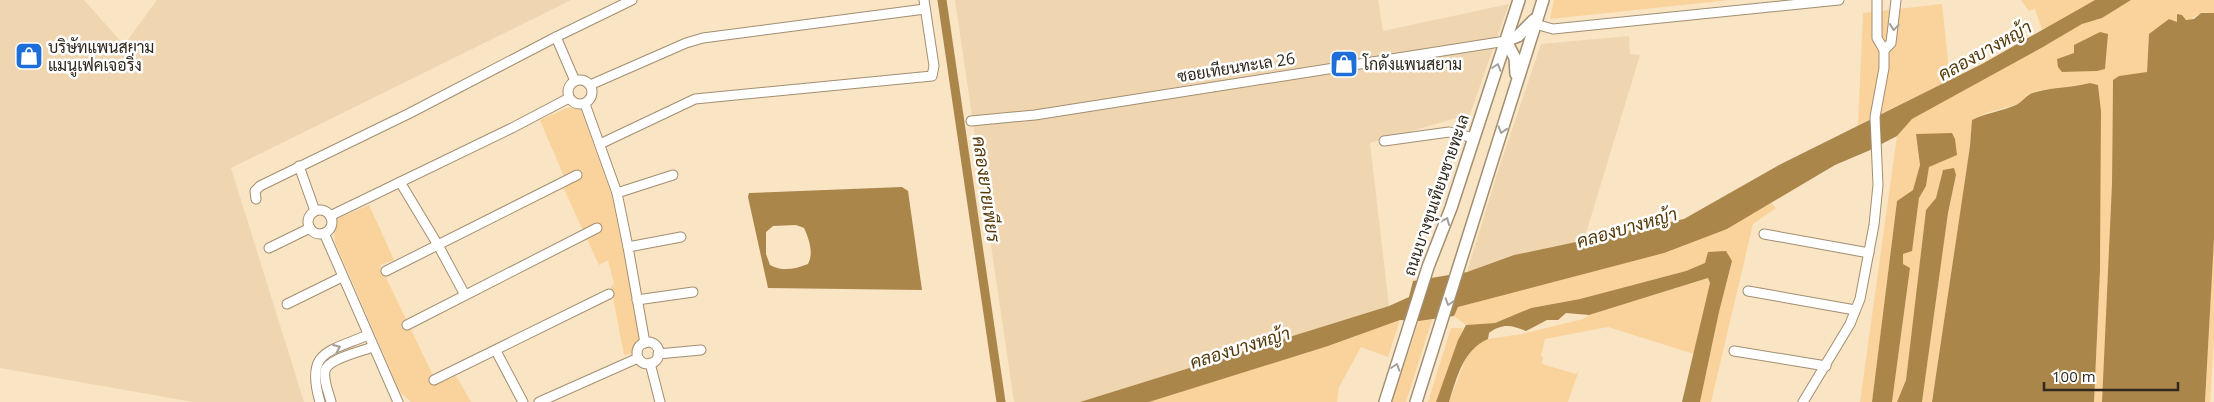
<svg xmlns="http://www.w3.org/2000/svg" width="2214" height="402" font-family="'Open Sans',Sarabun,sans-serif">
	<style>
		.built { fill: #f0d6b0 }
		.green { fill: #f9d39b; fill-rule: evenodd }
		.water { fill: #ab864a; fill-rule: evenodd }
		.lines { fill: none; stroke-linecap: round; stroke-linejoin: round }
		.canal { stroke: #ab864a; stroke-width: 9 }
		.minor-casing { stroke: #a28e71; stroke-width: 11 }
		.secondary-casing { stroke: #a28e71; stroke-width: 14 }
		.minor { stroke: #fff; stroke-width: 9 }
		.secondary { stroke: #fff; stroke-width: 11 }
		.oneway { stroke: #a29e99 }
		.labels { text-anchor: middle; stroke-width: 5; stroke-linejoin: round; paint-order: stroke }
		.poi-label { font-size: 16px; fill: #30281c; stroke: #fff; text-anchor: start }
		.street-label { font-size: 16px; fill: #30281c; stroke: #fff }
		.water-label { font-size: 18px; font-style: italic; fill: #553a08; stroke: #fff }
	</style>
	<rect width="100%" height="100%" fill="#f9e4c4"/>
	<g class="built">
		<path d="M0 0H84L124 45 157 0H571L231 168 304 402H193L0 368Z"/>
		<path d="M955 0H1378L1383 31 1509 4 1470 114 1370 143 1389 306 1080 402H1014Z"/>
		<path d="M1629 36 1630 54 1640 55 1584 240 1514 255 1467 272 1498 171 1541 44Z"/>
	</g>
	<g class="green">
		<path d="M1554 0H1730L1550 19Z"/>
		<path d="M2021 0H2095L2042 30 2035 9 2029 11Z"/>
		<path d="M2131 0H2214V13C2210 13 2204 12 2201 13 2188 19 2192 24 2177 15V22L2149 34 2147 73 2119 76 2113 80 2112 183 2102 402H2094L2100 271 2101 111 2098 85 2090 83 2073 87 2036 91 2027 95 2018 104 1986 113 1972 120 1970 146 1932 402H1922L1948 213 1956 176 1943 170 1936 198 1926 210 1906 380 1897 402H1892L1910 269 1903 264V254L1915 216 1919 198 1926 186 1929 167 1941 161 1936 134H1916L1920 165 1913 190 1897 201 1872 402H1860L1897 136 1912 119 2043 47 2082 24 2102 18ZM2100 32 2105 69 2097 71 2062 72 2057 59 2074 53 2075 45Z"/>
		<path d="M1942 4 1950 80 1858 125 1863 13Z"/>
		<path d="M575 107 581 110 614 202 640 339 633 353 624 355 611 287 614 284 608 260 599 265 563 187V174L540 120 567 108Z"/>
		<path d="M1770 202 1776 208 1753 224 1711 402H1700L1719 312 1732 261 1705 263 1686 271 1580 299 1531 308 1495 323 1466 325 1454 316 1458 307 1727 229Z"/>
		<path d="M369 205 394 260 380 265 437 384 456 376 471 402H411L400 392 335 242 334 230 337 219Z"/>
		<path d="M2214 239V336L2210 402H2205Z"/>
		<path d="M1709 278 1710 283 1694 354 1608 327 1545 339 1541 356 1543 357 1542 364 1576 374 1579 370 1568 402H1449L1465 360 1476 345 1488 339 1522 334 1583 319 1589 315Z"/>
		<path d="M1400 320 1388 357 1361 347 1339 387 1337 402H1149L1328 346Z"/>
		<path d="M1432 320 1406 402H1392L1419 321Z"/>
		<path d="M1451 328H1463L1436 402H1428Z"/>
	</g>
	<g class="water">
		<path d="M2095 0H2131L2102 18 2082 24 2043 47 1912 119 1897 136 1868 151 1835 165 1727 229 1664 253 1458 307 1454 316 1419 321 1400 320 1328 346 1149 402H1080L1389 306 1409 297 1413 281 1467 272 1514 255 1684 219 1781 164 1982 64Z"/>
		<path d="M2201 13H2214V239L2205 402H2102L2112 183 2113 80 2119 76 2147 72 2149 34 2169 19 2177 22V14L2182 15 2186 20 2194 19Z"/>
		<path d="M2100 32 2108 34 2105 69 2097 71 2062 72 2058 67 2057 59 2074 53V45Z"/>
		<path d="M2090 83 2098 85 2101 111 2100 271 2094 402H1932L1970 146 1972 120C1986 113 2002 111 2016 105 2024 101 2026 94 2036 92 2053 87 2072 88 2090 83Z"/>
		<path d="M1952 133 1955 139 1957 155 1929 167 1926 186 1919 198 1912 251 1903 254V264L1910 268 1892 402H1872L1897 201 1913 190 1920 165 1916 134Z"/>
		<path d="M1954 168 1956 175 1948 213 1922 402H1897L1906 380 1926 210 1936 198 1943 170Z"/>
		<path d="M902 187 908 191 922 290 768 288 748 197 749 193ZM796 225 804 228C809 239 814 253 808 264 795 269 783 272 770 265L766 254V232L773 226Z"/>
		<path d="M1726 251 1732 261 1719 312 1700 402H1682L1710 283 1708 278 1589 315 1566 313 1558 320H1547L1526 331C1512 325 1502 323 1489 333L1488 339C1463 350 1457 377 1449 402H1436L1458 340 1466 325 1495 323 1531 308 1580 299 1686 271 1705 263 1708 252Z"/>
	</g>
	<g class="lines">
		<path class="canal" d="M942 0 1001 402"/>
		<defs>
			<g id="minor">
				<path d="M1535 24 1553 29 1839 0"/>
				<path d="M556 37 575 81"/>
				<path d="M1884 50 1891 43 1896 0"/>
				<circle cx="580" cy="92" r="12"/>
				<path d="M590 85 686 43 703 38 925 9"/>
				<path d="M585 104 617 193 628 247 645 343"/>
				<path d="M971 121 1035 115 1506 41"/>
				<path d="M1384 141 1449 132 1474 138"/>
				<path d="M600 144 695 99 932 76 934 66 924 0"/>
				<path d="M299 166 315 211"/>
				<path d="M400 182 438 245 465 295"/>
				<path d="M617 193 673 175"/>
				<path d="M256 199 255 191 260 186 410 113 556 37 632 0"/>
				<circle cx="320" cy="222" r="12"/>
				<path d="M330 216 512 128 569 98"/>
				<path d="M324 233 398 402"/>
				<path d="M1764 234 1869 253"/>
				<path d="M628 247 681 237"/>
				<path d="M269 248 310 228"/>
				<path d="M386 271 577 175"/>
				<path d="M1748 291 1855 310"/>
				<path d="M637 300 693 292"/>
				<path d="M287 304 342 277"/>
				<path d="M407 325 597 228"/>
				<circle cx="648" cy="353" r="11"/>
				<path d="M496 351 523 402"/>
				<path d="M1734 351 1826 366"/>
				<path d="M658 354 701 350"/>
				<path d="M650 363 660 402"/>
				<path d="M434 380 609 294"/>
				<path d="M320 402C305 351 328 352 368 335"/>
				<path d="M331 402C329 393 323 381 325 371 327 359 362 351 373 347"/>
				<path d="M539 402 638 358"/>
				<path d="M1803 402 1850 324 1860 299 1874 225 1878 185 1875 117 1884 68V50L1877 38V0"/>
			</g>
			<g id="secondary">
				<path d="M1516 74 1515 58 1506 41 1518 36 1534 20"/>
				<path d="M1385 402 1428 267 1451 208 1519 0"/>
				<path d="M1416 402 1543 0"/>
			</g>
		</defs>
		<use href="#minor" class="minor-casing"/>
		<use href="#secondary" class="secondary-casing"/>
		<use href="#minor" class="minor"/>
		<use href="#secondary" class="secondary"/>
	</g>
	<defs><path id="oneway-chevron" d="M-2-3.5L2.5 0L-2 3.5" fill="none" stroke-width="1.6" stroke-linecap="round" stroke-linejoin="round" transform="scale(1.25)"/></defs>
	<g class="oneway">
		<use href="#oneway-chevron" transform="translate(1894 27) rotate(96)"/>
		<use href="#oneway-chevron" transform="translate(1497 67) rotate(-72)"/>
		<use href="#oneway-chevron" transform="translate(1502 130) rotate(107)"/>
		<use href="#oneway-chevron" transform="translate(1446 221) rotate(-68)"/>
		<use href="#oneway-chevron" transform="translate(1449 302) rotate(108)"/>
		<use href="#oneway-chevron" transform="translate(337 348) rotate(-23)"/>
		<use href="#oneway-chevron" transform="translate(1396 367) rotate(-72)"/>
	</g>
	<defs>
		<symbol id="shop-square" viewBox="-11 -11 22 22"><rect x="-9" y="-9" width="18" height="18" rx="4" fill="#1d6ed8" stroke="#fff"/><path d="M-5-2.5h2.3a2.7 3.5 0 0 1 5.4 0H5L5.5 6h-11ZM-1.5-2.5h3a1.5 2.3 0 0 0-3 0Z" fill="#fff"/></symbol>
	</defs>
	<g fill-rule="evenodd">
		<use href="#shop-square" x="13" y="40" width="32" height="32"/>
		<use href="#shop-square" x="1328" y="48" width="32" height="32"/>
	</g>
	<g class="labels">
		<g class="poi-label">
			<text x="48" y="53">บริษัทแพนสยาม<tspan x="48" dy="18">แมนูเฟคเจอริ่ง</tspan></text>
			<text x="1363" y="70">โกดังแพนสยาม</text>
		</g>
		<g class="street-label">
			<text transform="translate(1236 67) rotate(-9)" y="6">ซอยเทียนทะเล 26</text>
			<text transform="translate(1436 195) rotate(-71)" y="6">ถนนบางขุนเทียนชายทะเล</text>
		</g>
		<g class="water-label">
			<text transform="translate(1985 51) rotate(-29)" y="6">คลองบางหญ้า</text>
			<text transform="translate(986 189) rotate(82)" y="6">คลองยายเพียร</text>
			<text transform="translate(1627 228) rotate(-16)" y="6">คลองบางหญ้า</text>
			<text transform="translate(1240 348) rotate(-17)" y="6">คลองบางหญ้า</text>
		</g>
	</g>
	<path d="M2044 382v8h134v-8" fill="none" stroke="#30281c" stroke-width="2.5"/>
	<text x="2052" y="382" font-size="15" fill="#30281c" stroke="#ffffff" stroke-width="4" paint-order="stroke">100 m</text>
</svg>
